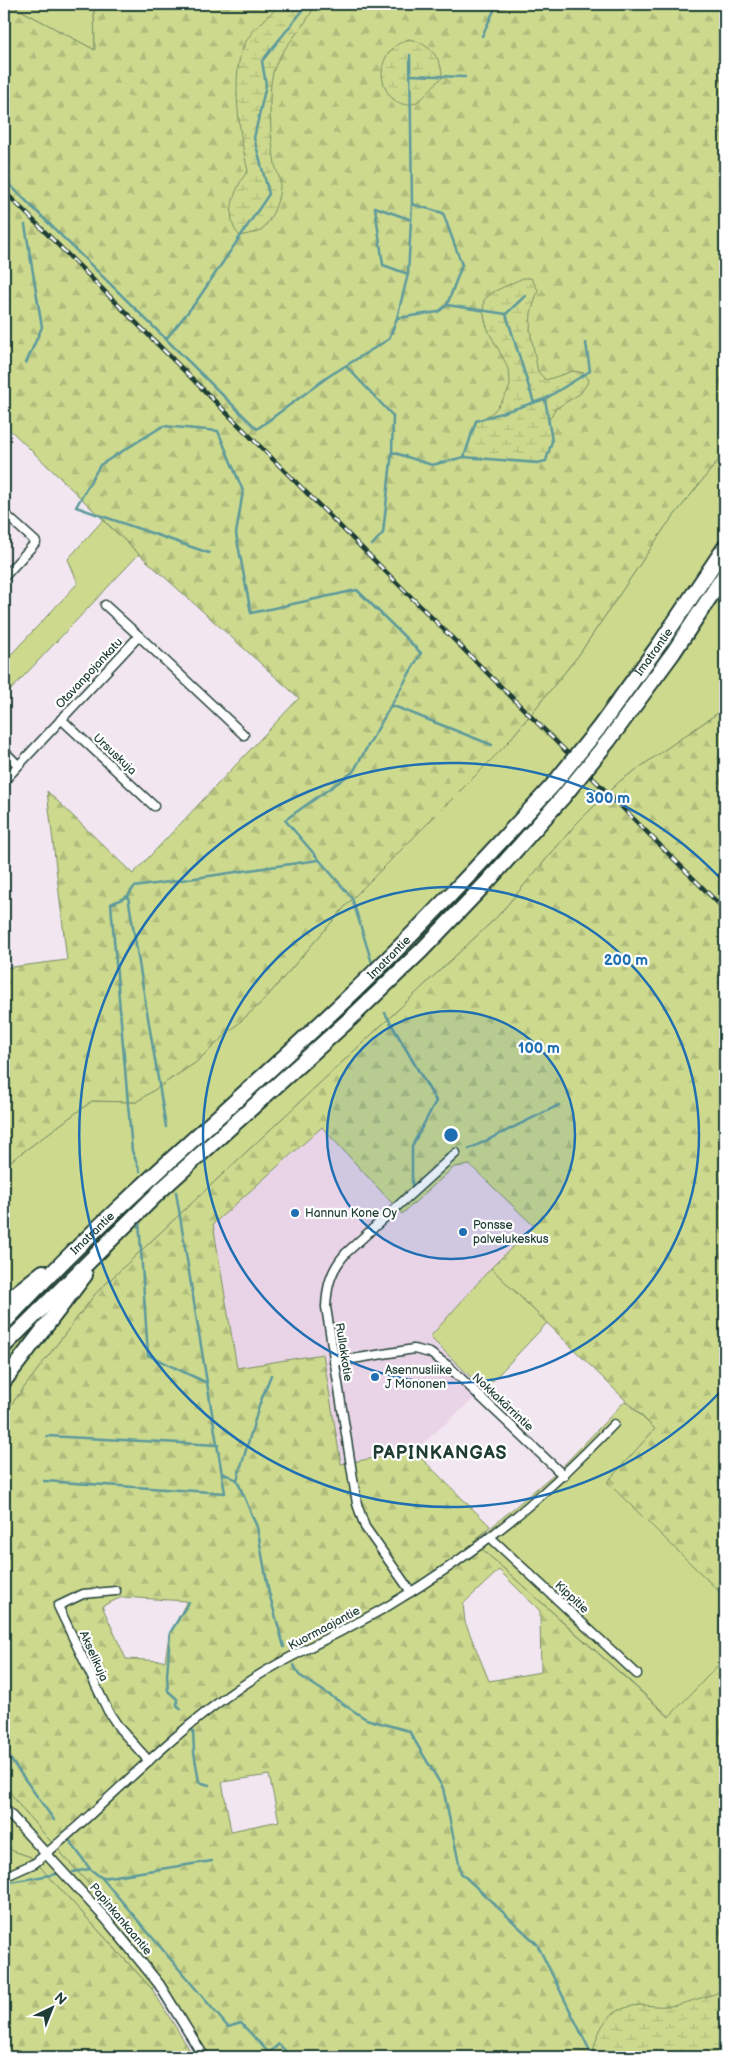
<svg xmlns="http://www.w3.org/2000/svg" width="729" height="2061" font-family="'Balsamiq Sans',sans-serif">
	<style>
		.built { fill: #e9d4e7 }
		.grass { fill: #cdda8e; stroke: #768c61 }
		.forest { fill: url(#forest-firs); stroke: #768c61; fill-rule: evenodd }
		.wetland { fill: url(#wetland-marsh); stroke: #768c61 }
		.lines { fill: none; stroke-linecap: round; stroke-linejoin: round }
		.stream { stroke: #5d999c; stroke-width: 2.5 }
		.minor-casing { stroke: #1f3d34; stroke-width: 11 }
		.tertiary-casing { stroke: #1f3d34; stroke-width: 12 }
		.motorway-casing { stroke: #1f3d34; stroke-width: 18 }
		.minor { stroke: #fff; stroke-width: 8 }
		.tertiary { stroke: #fff; stroke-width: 9 }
		.motorway { stroke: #fff; stroke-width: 14 }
		.rail-casing { stroke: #1f3d34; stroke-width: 4.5 }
		.rail { stroke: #fff; stroke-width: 2.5; stroke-dasharray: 8; stroke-linecap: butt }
		.motorway-bridge-casing { stroke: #1f3d34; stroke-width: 18; stroke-linecap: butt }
		.motorway-bridge { stroke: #fff; stroke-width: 14 }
		.ring { fill: none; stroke: #1f6fb2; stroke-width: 2.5 }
		.poi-dot { fill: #1f6fb2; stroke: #fff; stroke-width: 2 }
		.labels { text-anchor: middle; stroke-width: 4.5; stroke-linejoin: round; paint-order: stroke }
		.street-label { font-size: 12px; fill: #1f3d34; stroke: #fff }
		.poi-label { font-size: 12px; fill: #1f3d34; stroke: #fff; text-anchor: start }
		.district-label { font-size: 18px; font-weight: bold; letter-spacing: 1px; fill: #1f3d34; stroke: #fff }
		.centre { fill: #1f6fb2; stroke: #fff; stroke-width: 2.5 }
		.ring-label { font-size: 15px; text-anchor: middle; font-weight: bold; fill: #1f6fb2; stroke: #fff; stroke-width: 4.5; stroke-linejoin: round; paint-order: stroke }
	</style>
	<defs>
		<pattern id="forest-firs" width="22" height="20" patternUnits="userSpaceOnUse" patternTransform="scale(1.25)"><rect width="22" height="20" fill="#cdda8e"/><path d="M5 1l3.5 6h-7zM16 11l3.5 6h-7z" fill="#b0bc7b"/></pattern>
		<pattern id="wetland-marsh" width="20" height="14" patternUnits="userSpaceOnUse" patternTransform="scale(1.25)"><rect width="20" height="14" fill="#cdda8e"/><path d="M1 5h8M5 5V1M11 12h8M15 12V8" fill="none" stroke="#b0bc7b"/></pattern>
	</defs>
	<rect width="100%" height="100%" fill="#f2e6f1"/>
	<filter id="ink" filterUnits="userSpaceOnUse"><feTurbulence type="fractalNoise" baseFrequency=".02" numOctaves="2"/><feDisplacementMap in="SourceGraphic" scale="10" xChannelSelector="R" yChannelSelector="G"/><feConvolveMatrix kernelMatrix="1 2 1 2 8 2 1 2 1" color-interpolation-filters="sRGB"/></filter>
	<g filter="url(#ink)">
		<path class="built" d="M322 1126 402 1214 454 1167 470 1165 534 1226 491 1268 430 1337 484 1390 414 1451 341 1464 323 1354 237 1368 213 1224Z"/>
		<g class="grass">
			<path d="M9 4H94L95 50Z"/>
			<path d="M725 452V708L620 781 577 823 497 917 96 1293 4 1414V1166L92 1101 136 1102 195 1063 265 999 349 902 504 747 578 656 665 527Z"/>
			<path d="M103 520 139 554 4 697V662L78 583 68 559Z"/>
			<path d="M491 1268 547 1323 484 1390 430 1337Z"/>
			<path d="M625 1401 655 1429 608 1482 725 1597V1658L670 1717 474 1542 562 1467Z"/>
			<path d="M4 1784 23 1810 111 1909 160 1983 152 1989 31 1857 13 1851 4 1842Z"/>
		</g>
		<g class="forest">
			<path d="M4 4H9L95 50 94 4H725V452L665 527 578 656 504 747 349 902 265 999 195 1063 136 1102 92 1101 4 1166V968L67 960 47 791 133 874 299 698 139 554 4 424Z"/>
			<path d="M725 708V1597L607 1482 655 1429 491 1268 534 1226 470 1165 454 1167 402 1214 322 1127 213 1224 237 1368 323 1354 341 1464 414 1451 490 1526 474 1542 669 1717 725 1658V2057H208L111 1909 23 1810 4 1784V1414L96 1293 497 917 577 823 620 781ZM499 1570 540 1611 541 1672 489 1681 465 1622 463 1604ZM122 1597 187 1601 169 1636 165 1661 126 1659 102 1606ZM269 1775 279 1821 231 1831 222 1782Z"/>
			<path d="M4 1842 13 1851 31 1857 152 1989 194 2057H4Z"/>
		</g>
		<g class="wetland">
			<path d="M280 4H315C306 29 281 45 273 72 267 97 271 139 275 164 276 171 281 178 280 186 280 201 271 220 261 231L240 236C223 220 234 187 248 171 240 139 230 75 244 45 252 29 269 17 280 4Z"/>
			<path d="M409 39C428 43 443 58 442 78 433 84 426 97 417 102 386 118 361 55 409 39Z"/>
			<path d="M523 278H531L538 290 531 313 530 330 538 372 546 380 573 371 584 373 589 380 581 393 555 409 548 422 552 441 546 461 537 463 464 457 476 421C489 417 494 412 502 401 505 395 510 390 510 383 511 355 479 336 484 300L493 292Z"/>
			<path d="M725 1987V2057H592C598 2028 606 2008 640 2005 649 2005 658 2007 667 2006 679 2006 690 2001 701 1998 710 1995 719 1994 725 1987Z"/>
		</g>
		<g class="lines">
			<g class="stream">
				<path d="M482 36 497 4"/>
				<path d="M410 75 465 77"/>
				<path d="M4 138 10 185 257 429 329 376 389 339 397 318 408 274 412 204 410 55"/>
				<path d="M25 225 42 327 26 363"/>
				<path d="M408 274 383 265 375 207 409 219"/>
				<path d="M447 305 506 314"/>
				<path d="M506 314 534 403"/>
				<path d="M506 314 525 296"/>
				<path d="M398 318 438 312 447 305 462 265 443 213 412 204"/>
				<path d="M166 339 196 302 269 194 254 138 266 85 262 61 308 4"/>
				<path d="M346 366 393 416 392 452 383 533 372 545"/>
				<path d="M392 452 432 465 464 457 537 463 546 461 552 441 545 399"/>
				<path d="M464 457 476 421 545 399 590 371 586 343"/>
				<path d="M209 553 76 507 100 465 163 426 218 431 243 491 236 534 251 613 357 590 421 653 353 772 285 820 352 898 372 963"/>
				<path d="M391 705 492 745"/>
				<path d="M128 896 166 1127"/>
				<path d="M385 1013 436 1101 412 1146V1187"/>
				<path d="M469 1149 559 1105"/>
				<path d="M140 1171 132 1151 111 904 128 896 134 887 318 860"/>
				<path d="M412 1187 433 1169"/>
				<path d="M139 1220 148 1355 207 1383"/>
				<path d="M47 1436 218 1445"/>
				<path d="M223 1473 237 1480 257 1527 269 1593 284 1647"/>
				<path d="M237 1480 260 1403 271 1375"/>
				<path d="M44 1481 225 1493 176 1192"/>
				<path d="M294 1665 299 1675 366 1719 409 1731 443 1788 461 1873 537 1944 593 2057"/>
				<path d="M181 1709 177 1705V1699L168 1691 167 1676 170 1633 189 1602"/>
				<path d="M193 1731 194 1752 199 1782 209 1785"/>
				<path d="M4 1750 54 1820"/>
				<path d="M70 1841 90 1869 102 1878 228 2027 241 2023 269 2053 279 2044 291 2057"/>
				<path d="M73 1872 90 1869"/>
				<path d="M102 1878 212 1861"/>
				<path d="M10 1882 57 1874"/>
			</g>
			<defs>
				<g id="minor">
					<path d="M4 513 36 542 4 577"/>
					<path d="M105 605 139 636"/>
					<path d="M61 719 154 806"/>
					<path d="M4 751 18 765"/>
					<path d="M4 781 139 636 244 735"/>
					<path d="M334 1362 414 1349 430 1353 447 1365 564 1476"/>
					<path d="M491 1538 637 1674"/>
					<path d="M116 1591 83 1594 58 1606 108 1711 120 1729 149 1761"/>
					<path d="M411 1592 365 1527 357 1504 326 1307C327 1285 331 1270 346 1253L456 1153"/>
					<path d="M4 1877 35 1863C104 1807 163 1740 236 1690 283 1657 338 1635 388 1606 476 1554 543 1498 614 1424"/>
				</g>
				<path id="tertiary" d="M4 1808 106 1919 159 1984 204 2057"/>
				<g id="motorway">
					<path id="s1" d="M598 729 661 642 725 547"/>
					<path d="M609 740 673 653 725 574"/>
					<path d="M4 1303 43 1272"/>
					<path id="s2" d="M4 1323C109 1209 228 1111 340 1005 414 935 483 861 552 786"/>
					<path d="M4 1346 161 1190 351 1018 421 951 490 879 563 797"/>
					<path d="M4 1381 85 1275"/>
				</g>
			</defs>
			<use href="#minor" class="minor-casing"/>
			<use href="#tertiary" class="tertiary-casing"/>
			<use href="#motorway" class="motorway-casing"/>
			<use href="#minor" class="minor"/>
			<use href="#tertiary" class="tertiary"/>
			<use href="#motorway" class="motorway"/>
			<defs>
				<path id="rail" d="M4 191 725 910"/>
			</defs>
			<use href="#rail" class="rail-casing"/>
			<use href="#rail" class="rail"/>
			<defs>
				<g id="motorway-bridge">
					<path d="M552 786 598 729"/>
					<path d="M563 797 609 740"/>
				</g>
			</defs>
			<use href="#motorway-bridge" class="motorway-bridge-casing"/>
			<use href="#motorway-bridge" class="motorway-bridge"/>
		</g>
	</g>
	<circle cx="451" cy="1135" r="124" fill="#1f6fb2" fill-opacity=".12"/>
	<g class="ring">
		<circle cx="451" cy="1135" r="124"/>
		<circle cx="451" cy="1135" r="248"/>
		<path d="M723 1389A372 372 0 1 1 723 881"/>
	</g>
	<g class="poi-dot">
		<circle cx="295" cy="1213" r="5"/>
		<circle cx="463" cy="1232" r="5"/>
		<circle cx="375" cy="1377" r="5"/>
	</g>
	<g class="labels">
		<g class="street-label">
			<text dy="4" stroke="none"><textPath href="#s1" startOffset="95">Imatrantie</textPath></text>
			<text transform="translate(89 673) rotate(-47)" y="4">Otavanpojankatu</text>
			<text transform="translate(115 754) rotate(43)" y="4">Ursuskuja</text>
			<text dy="4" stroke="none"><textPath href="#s2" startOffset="531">Imatrantie</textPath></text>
			<text dy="4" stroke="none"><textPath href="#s2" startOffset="126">Imatrantie</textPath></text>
			<text transform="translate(344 1352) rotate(81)" y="4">Rullakkotie</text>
			<text transform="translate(503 1402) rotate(43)" y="4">Nokkakärrintie</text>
			<text transform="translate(572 1597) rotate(43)" y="4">Kippitie</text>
			<text transform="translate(324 1628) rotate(-28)" y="4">Kuormaajantie</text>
			<text transform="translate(94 1656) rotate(66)" y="4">Akselikuja</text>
			<text transform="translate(121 1919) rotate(50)" y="4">Papinkankaantie</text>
		</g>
		<g class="poi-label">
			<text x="305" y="1217">Hannun Kone Oy</text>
			<text x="473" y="1229">Ponsse<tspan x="473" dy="14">palvelukeskus</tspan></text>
			<text x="385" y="1374">Asennusliike<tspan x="385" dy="14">J Mononen</tspan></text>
		</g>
		<g class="district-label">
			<text x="440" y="1459">PAPINKANGAS</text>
		</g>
	</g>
	<circle cx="451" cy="1135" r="8" class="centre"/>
	<g class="ring-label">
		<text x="608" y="803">300 m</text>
		<text x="626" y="965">200 m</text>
		<text x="539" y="1053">100 m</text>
	</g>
	<rect width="729" height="2061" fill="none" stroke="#fff" stroke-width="20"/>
	<rect x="10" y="10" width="709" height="2041" fill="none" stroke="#1f3d34" stroke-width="2" filter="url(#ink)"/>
	<g transform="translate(52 2008) rotate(43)" stroke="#ffffff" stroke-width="4" paint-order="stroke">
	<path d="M0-4L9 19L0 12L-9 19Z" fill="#1f3d34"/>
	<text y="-8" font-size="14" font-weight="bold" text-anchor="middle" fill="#1f3d34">N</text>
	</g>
</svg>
